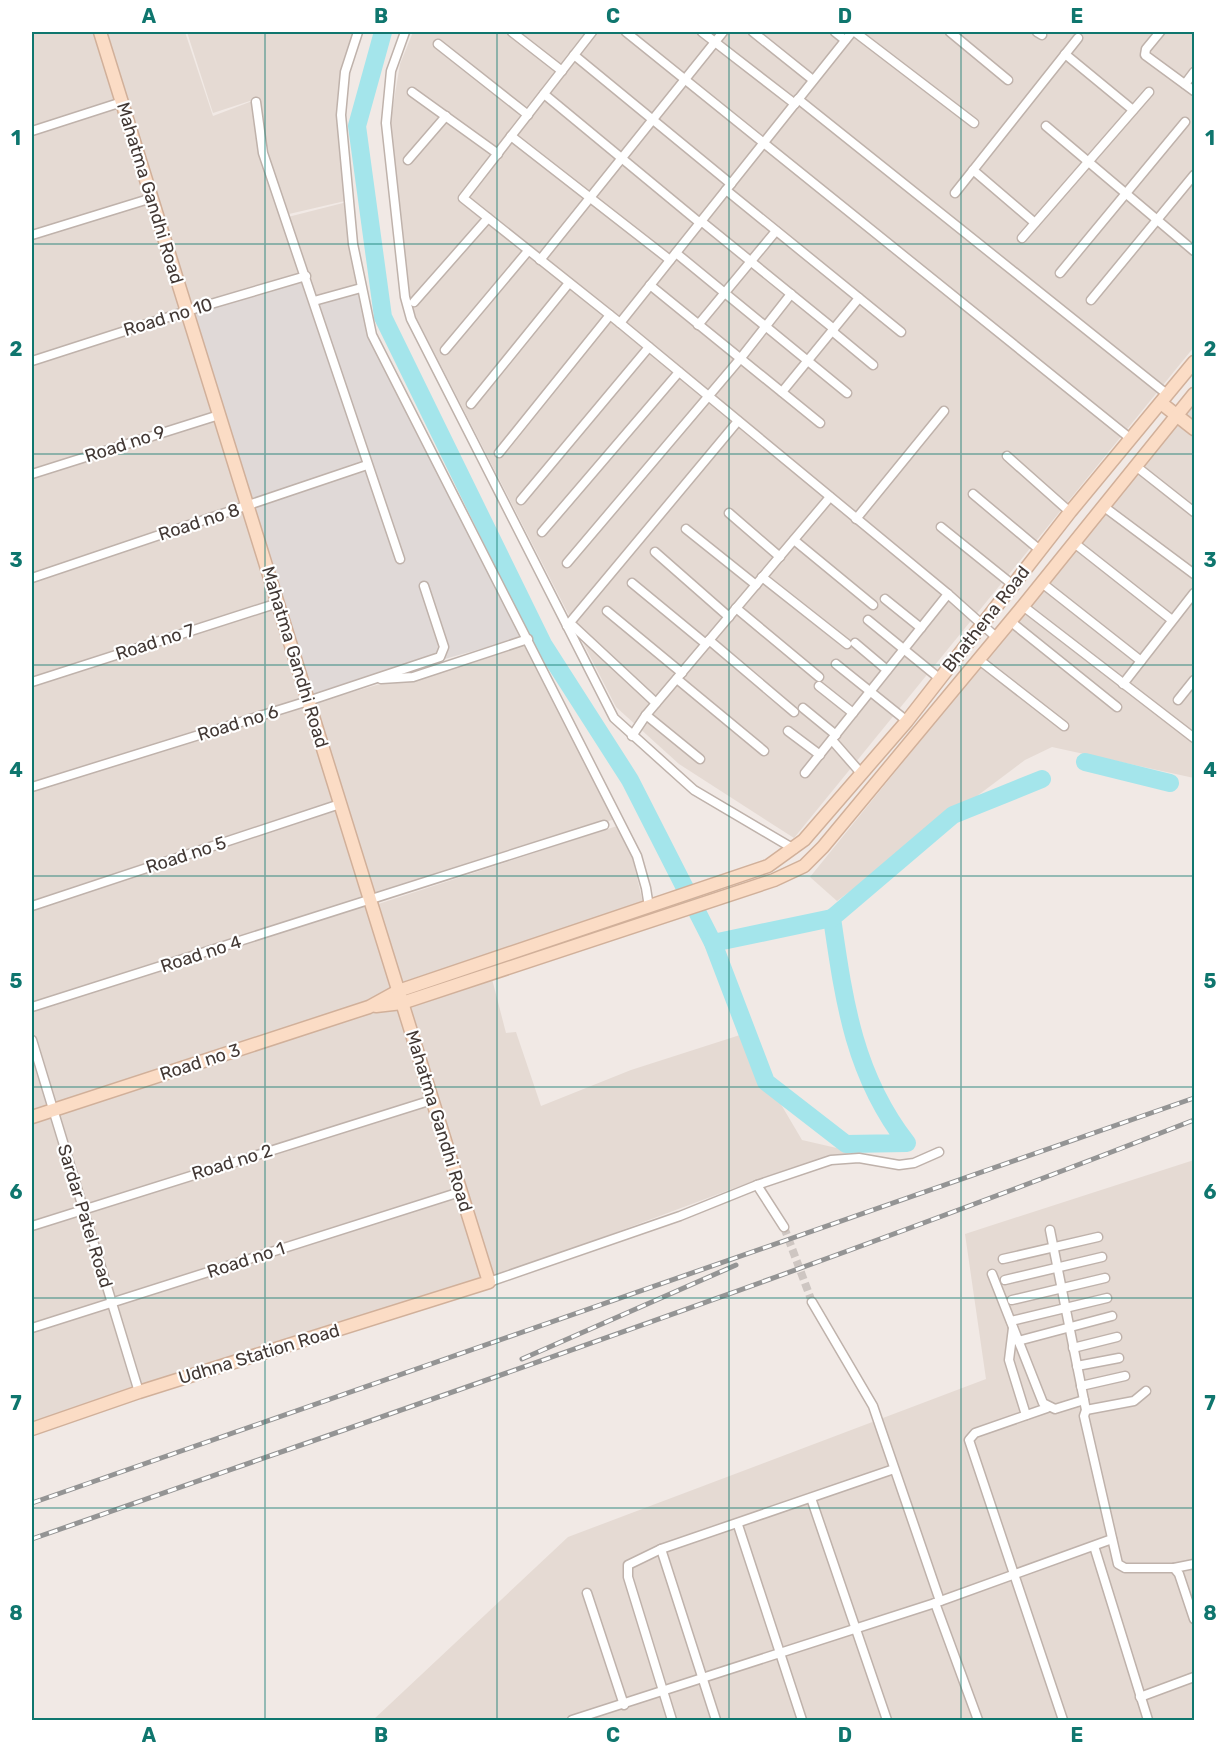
<svg xmlns="http://www.w3.org/2000/svg" width="1226" height="1752" font-family="Rubik,sans-serif">
	<style>
		.residential { fill: #e5dad3 }
		.industrial { fill: #e0d9d7 }
		.lines { fill: none; stroke-linecap: round; stroke-linejoin: round }
		.river { stroke: #a4e5eb; stroke-width: 18 }
		.street-tunnel { stroke: #cec6c2; stroke-width: 8; stroke-dasharray: 8 4; stroke-linecap: butt }
		.street-casing { stroke: #bfb2ab; stroke-width: 11 }
		.secondary-casing { stroke: #d1b09a; stroke-width: 15 }
		.street { stroke: #fff; stroke-width: 8 }
		.secondary { stroke: #fbdcc5; stroke-width: 12 }
		.rail-casing { stroke: #949494; stroke-width: 5 }
		.rail { stroke: #fff; stroke-width: 3; stroke-dasharray: 9; stroke-linecap: butt }
		.grid { fill: none; stroke: #0f766e; stroke-width: 1.5; stroke-opacity: 0.55 }
		.labels { text-anchor: middle; stroke-width: 4.5; stroke-linejoin: round; paint-order: stroke }
		.street-label { font-size: 18px; fill: #433935; stroke: #fff }
		.neatline { fill: none; stroke: #0f766e; stroke-width: 2 }
		.grid-label { font-size: 20px; text-anchor: middle; font-weight: bold; fill: #0f766e }
	</style>
	<rect width="100%" height="100%" fill="#f1e9e5"/>
	<g class="residential">
		<path d="M32 32H185L213 116 255 100 262 153 284 218 347 202 360 286 315 299 307 275 182 309 366 908 617 826 632 857 643 903 390 986 459 1200 408 1007 492 979 506 1033 516 1032 541 1106 631 1070 740 1035 802 1140 854 1152 756 1180 491 1279 32 1423Z"/>
		<path d="M187 32H354L341 71 337 114 345 201 289 214 268 154 259 98 213 113Z"/>
		<path d="M413 32H1194V347L794 838 679 764 616 707 416 317 409 295 390 124 400 64Z"/>
		<path d="M1194 403V778L1052 747 1025 760 837 901 810 877Z"/>
		<path d="M527 642 615 819 373 896 314 703Z"/>
		<path d="M1194 1160V1720H373L568 1537 986 1379 965 1234Z"/>
	</g>
	<path class="industrial" d="M304 282 311 306 359 293 367 334 523 637 312 696 192 313Z"/>
	<g class="lines">
		<g class="river">
			<path d="M383 32 357 126 383 317 543 644 630 780 713 943 766 1082 846 1144 907 1143C854 1075 844 1001 832 918L953 815 1042 779"/>
			<path d="M1085 762 1170 783"/>
			<path d="M713 943 832 918"/>
		</g>
		<path class="street-tunnel" d="M784 1227 812 1302"/>
		<defs>
			<g id="street">
				<path d="M358 32 345 72 341 115 353 244 372 335 637 856 646 888 649 907"/>
				<path d="M405 32 391 71 386 123 405 297 411 319 614 718 694 790 794 849"/>
				<path d="M512 32 562 71"/>
				<path d="M592 32 463 198 620 323 948 594 996 637"/>
				<path d="M626 32 1131 439"/>
				<path d="M702 32 795 104"/>
				<path d="M753 32 813 80"/>
				<path d="M835 32 845 40"/>
				<path d="M855 32 974 123"/>
				<path d="M950 32 1008 80"/>
				<path d="M1037 32 1042 35"/>
				<path d="M1160 32 1146 49 1145 55 1194 91"/>
				<path d="M438 44 528 115"/>
				<path d="M1065 54 1133 110"/>
				<path d="M574 55 731 184"/>
				<path d="M1185 84 1194 72"/>
				<path d="M412 92 498 154"/>
				<path d="M544 94 700 223"/>
				<path d="M798 99 1168 395"/>
				<path d="M256 102 263 153 400 559"/>
				<path d="M1046 126 1194 251"/>
				<path d="M32 131 122 102"/>
				<path d="M511 136 670 260"/>
				<path d="M408 160 446 116"/>
				<path d="M973 170 1035 223"/>
				<path d="M726 190 901 332"/>
				<path d="M955 193 1078 38"/>
				<path d="M701 221 834 329"/>
				<path d="M32 235 152 198"/>
				<path d="M1022 238 1149 92"/>
				<path d="M676 253 847 393"/>
				<path d="M540 260 723 32"/>
				<path d="M1060 273 1185 122"/>
				<path d="M650 285 820 423"/>
				<path d="M1091 300 1194 175"/>
				<path d="M314 301 361 288"/>
				<path d="M414 302 488 218"/>
				<path d="M620 323 852 32"/>
				<path d="M698 325 776 231"/>
				<path d="M832 331 873 365"/>
				<path d="M445 350 528 251"/>
				<path d="M32 361 187 311 306 276"/>
				<path d="M782 392 859 298"/>
				<path d="M471 404 569 283"/>
				<path d="M499 453 610 315"/>
				<path d="M1007 456 1070 512"/>
				<path d="M1137 467 1194 512"/>
				<path d="M32 474 219 415"/>
				<path d="M973 494 1041 551"/>
				<path d="M521 500 649 347"/>
				<path d="M1103 506 1194 574"/>
				<path d="M729 513 780 557"/>
				<path d="M856 519 944 411"/>
				<path d="M941 527 1013 585"/>
				<path d="M686 529 756 585"/>
				<path d="M542 532 679 372"/>
				<path d="M794 540 873 605"/>
				<path d="M1073 542 1172 620"/>
				<path d="M655 552 729 617"/>
				<path d="M567 563 740 359 791 294"/>
				<path d="M762 577 847 644"/>
				<path d="M32 578 367 465"/>
				<path d="M632 583 706 644"/>
				<path d="M1042 583 1141 661"/>
				<path d="M885 599 921 628"/>
				<path d="M1023 606 1194 738"/>
				<path d="M736 608 819 677"/>
				<path d="M607 611 682 673"/>
				<path d="M868 620 939 678"/>
				<path d="M1010 621 1117 707"/>
				<path d="M570 623 656 703"/>
				<path d="M567 626 738 421"/>
				<path d="M709 640 794 712"/>
				<path d="M855 643 887 670"/>
				<path d="M978 659 1064 726"/>
				<path d="M836 664 907 721"/>
				<path d="M381 679 413 677 528 639"/>
				<path d="M677 679 764 751"/>
				<path d="M32 682 278 603"/>
				<path d="M1123 684 1194 593"/>
				<path d="M819 686 853 713"/>
				<path d="M1178 700 1194 680"/>
				<path d="M803 708 836 735"/>
				<path d="M646 715 700 759"/>
				<path d="M788 731 820 755"/>
				<path d="M632 736 646 715 830 497"/>
				<path d="M832 740 860 772"/>
				<path d="M805 773 948 594"/>
				<path d="M32 787 308 701 440 657 444 647 424 586"/>
				<path d="M32 906 340 804"/>
				<path d="M32 1007 604 825"/>
				<path d="M32 1040 139 1392"/>
				<path d="M757 1185 784 1227"/>
				<path d="M32 1226 432 1100"/>
				<path d="M1050 1230 1086 1410 1084 1416 1118 1564 1125 1568H1174L1179 1574 1194 1619"/>
				<path d="M1003 1259 1098 1237"/>
				<path d="M992 1274 1043 1403 1055 1409 1084 1400"/>
				<path d="M1005 1280 1102 1257"/>
				<path d="M489 1282 680 1216 757 1185 831 1160 859 1158 899 1165 914 1163 939 1152"/>
				<path d="M1012 1300 1105 1278"/>
				<path d="M812 1302 873 1406 940 1601"/>
				<path d="M1011 1321 1107 1298"/>
				<path d="M32 1328 460 1192"/>
				<path d="M1013 1328 1009 1360 1026 1415"/>
				<path d="M1018 1341 1112 1316"/>
				<path d="M1073 1348 1117 1337"/>
				<path d="M1077 1366 1119 1358"/>
				<path d="M1081 1386 1125 1376"/>
				<path d="M1047 1408 975 1433 969 1440 1063 1720"/>
				<path d="M1086 1410 1134 1401 1146 1391"/>
				<path d="M811 1498 887 1720"/>
				<path d="M738 1525 802 1720"/>
				<path d="M1094 1546 1148 1720"/>
				<path d="M661 1549 716 1720"/>
				<path d="M1174 1568 1194 1564"/>
				<path d="M587 1593 624 1705"/>
				<path d="M935 1603 978 1720"/>
				<path d="M1140 1697 1194 1677"/>
				<path d="M572 1720 935 1603 1112 1539"/>
				<path d="M672 1720 628 1577V1565L661 1549 894 1469"/>
			</g>
			<g id="secondary">
				<path d="M1161 403 1194 429"/>
				<path d="M376 1006 402 1003 774 880 804 866 823 847 1023 606 1194 394"/>
				<path d="M32 1117 369 1007 398 991 768 866 804 840 907 721 1070 512 1194 362"/>
				<path d="M32 1429 139 1392 489 1282 100 32"/>
			</g>
		</defs>
		<use href="#street" class="street-casing"/>
		<use href="#secondary" class="secondary-casing"/>
		<use href="#street" class="street"/>
		<use href="#secondary" class="secondary"/>
		<defs>
			<g id="rail">
				<path d="M522 1359 736 1265"/>
				<path d="M32 1503 1194 1098"/>
				<path d="M32 1539C420 1403 811 1270 1194 1120"/>
			</g>
		</defs>
		<use href="#rail" class="rail-casing"/>
		<use href="#rail" class="rail"/>
	</g>
	<path class="grid" d="M265 32V1720M497 32V1720M729 32V1720M961 32V1720M32 244H1194M32 454H1194M32 665H1194M32 876H1194M32 1087H1194M32 1298H1194M32 1508H1194"/>
	<g class="labels">
		<g class="street-label">
			<text transform="translate(150 193) rotate(73)" y="6">Mahatma Gandhi Road</text>
			<text transform="translate(168 317) rotate(-17)" y="6">Road no 10</text>
			<text transform="translate(125 444) rotate(-18)" y="6">Road no 9</text>
			<text transform="translate(199 522) rotate(-18)" y="6">Road no 8</text>
			<text transform="translate(986 619) rotate(-52)" y="6">Bhathena Road</text>
			<text transform="translate(155 642) rotate(-18)" y="6">Road no 7</text>
			<text transform="translate(295 657) rotate(73)" y="6">Mahatma Gandhi Road</text>
			<text transform="translate(238 723) rotate(-17)" y="6">Road no 6</text>
			<text transform="translate(186 855) rotate(-18)" y="6">Road no 5</text>
			<text transform="translate(201 954) rotate(-18)" y="6">Road no 4</text>
			<text transform="translate(200 1062) rotate(-18)" y="6">Road no 3</text>
			<text transform="translate(439 1121) rotate(73)" y="6">Mahatma Gandhi Road</text>
			<text transform="translate(232 1162) rotate(-17)" y="6">Road no 2</text>
			<text transform="translate(85 1216) rotate(73)" y="6">Sardar Patel Road</text>
			<text transform="translate(246 1260) rotate(-18)" y="6">Road no 1</text>
			<text transform="translate(259 1354) rotate(-17)" y="6">Udhna Station Road</text>
		</g>
	</g>
	<rect width="1226" height="1752" fill="none" stroke="#ffffff" stroke-width="66"/>
	<rect x="33" y="33" width="1160" height="1686" class="neatline"/>
	<g class="grid-label">
		<text x="149" y="23">A</text>
		<text x="381" y="23">B</text>
		<text x="613" y="23">C</text>
		<text x="845" y="23">D</text>
		<text x="1077" y="23">E</text>
		<text x="16" y="145">1</text>
		<text x="1210" y="145">1</text>
		<text x="16" y="356">2</text>
		<text x="1210" y="356">2</text>
		<text x="16" y="567">3</text>
		<text x="1210" y="567">3</text>
		<text x="16" y="777">4</text>
		<text x="1210" y="777">4</text>
		<text x="16" y="988">5</text>
		<text x="1210" y="988">5</text>
		<text x="16" y="1199">6</text>
		<text x="1210" y="1199">6</text>
		<text x="16" y="1410">7</text>
		<text x="1210" y="1410">7</text>
		<text x="16" y="1620">8</text>
		<text x="1210" y="1620">8</text>
		<text x="149" y="1742">A</text>
		<text x="381" y="1742">B</text>
		<text x="613" y="1742">C</text>
		<text x="845" y="1742">D</text>
		<text x="1077" y="1742">E</text>
	</g>
</svg>
